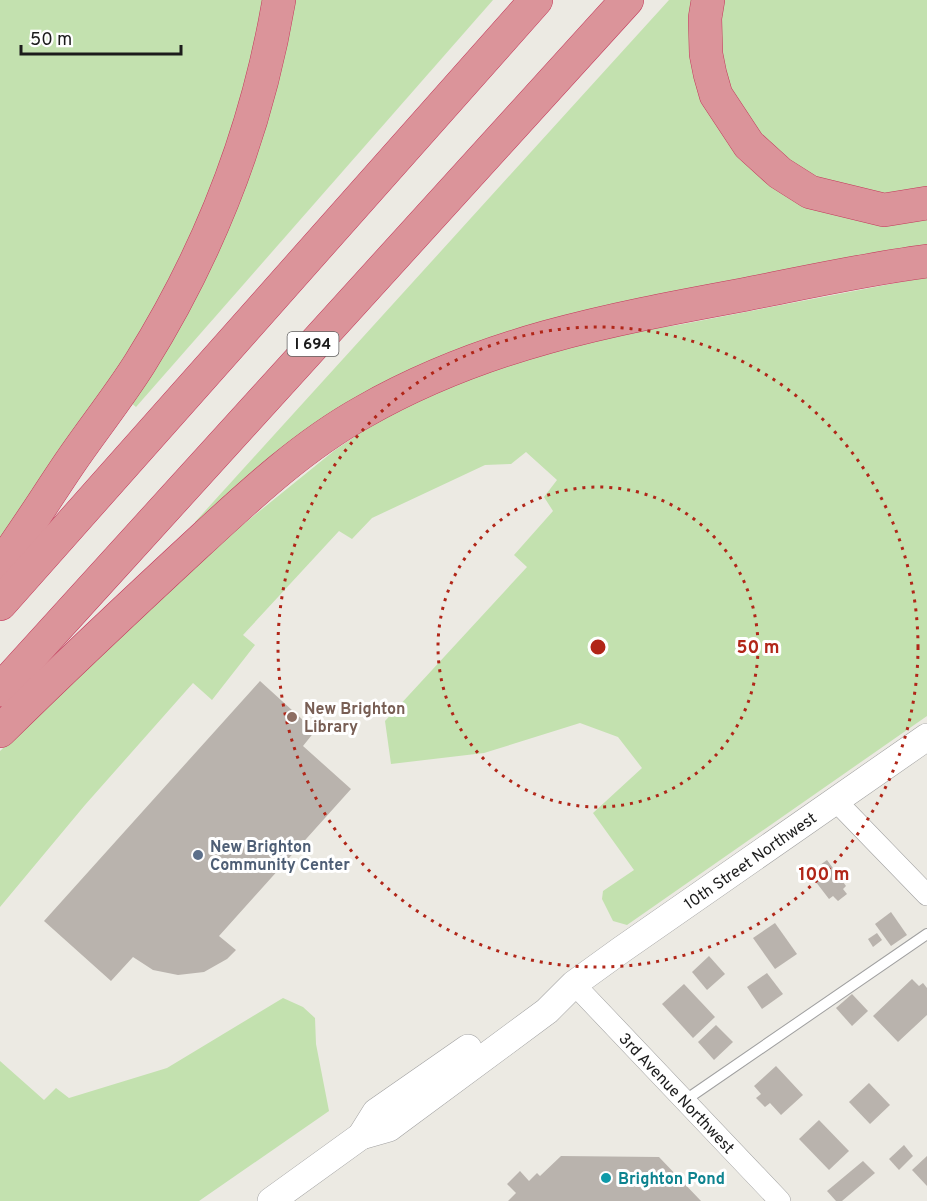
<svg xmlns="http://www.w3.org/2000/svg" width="927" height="1201" font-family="Overpass,sans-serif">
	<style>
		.grass { fill: #c3e1af }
		.building { fill: #b9b3ad }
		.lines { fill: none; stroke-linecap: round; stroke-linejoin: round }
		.service-casing { stroke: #a0a0a0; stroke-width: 12 }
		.minor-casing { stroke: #a0a0a0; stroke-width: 22 }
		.tertiary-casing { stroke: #a0a0a0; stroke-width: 28 }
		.motorway-casing { stroke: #c2395b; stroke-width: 34 }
		.service { stroke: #fff; stroke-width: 10 }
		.minor { stroke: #fff; stroke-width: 21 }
		.tertiary { stroke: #fff; stroke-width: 27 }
		.motorway { stroke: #db949a; stroke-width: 33 }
		.ring { fill: none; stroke: #b12618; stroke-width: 3; stroke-dasharray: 3 6 }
		.education-dot { fill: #8d6e63; stroke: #fff; stroke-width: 2 }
		.service-dot { fill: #5c6f8a; stroke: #fff; stroke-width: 2 }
		.culture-dot { fill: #0f9aa8; stroke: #fff; stroke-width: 2 }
		.labels { text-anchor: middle; stroke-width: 6; stroke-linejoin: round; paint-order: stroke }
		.shield { fill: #fff; stroke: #606060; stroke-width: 1.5 }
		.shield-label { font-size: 15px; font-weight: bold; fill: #1c1c1c }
		.education-label { font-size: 16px; font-weight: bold; fill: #785e54; stroke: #fff; text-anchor: start }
		.service-label { font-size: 16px; font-weight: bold; fill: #4e5e75; stroke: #fff; text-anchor: start }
		.street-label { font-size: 16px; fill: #1c1c1c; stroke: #fff }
		.culture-label { font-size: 16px; font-weight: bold; fill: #0d838f; stroke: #fff; text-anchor: start }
		.centre { fill: #b12618; stroke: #fff; stroke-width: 3 }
		.ring-label { font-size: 18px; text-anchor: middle; font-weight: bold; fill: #b12618; stroke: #fff; stroke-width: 6; stroke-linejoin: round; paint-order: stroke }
	</style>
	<rect width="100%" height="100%" fill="#eceae3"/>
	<g class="grass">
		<path d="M0 0H269L245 114 141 345 0 538Z"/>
		<path d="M289 0H493L136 407 130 402Z"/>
		<path d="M669 0H699L761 171 927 215V252L431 370 201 529 195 522Z"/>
		<path d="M721 0H927V191L884 194 831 186 773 151 726 84 721 63Z"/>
		<path d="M927 277V716L627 925 613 921 602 899 603 891 634 870 593 813 642 768 618 737 580 723 484 753 391 764 385 721 527 567 514 555 553 511 544 497 557 480 526 452 511 464 485 465 372 518 352 539 339 531 243 635 255 645 212 700 193 683 85 805 0 907V751L214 548 335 450 406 402 570 341 678 325Z"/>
		<path d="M283 998 303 1007 315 1018 316 1044 329 1111 199 1201H0V1061L44 1100 56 1088 69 1098 167 1068Z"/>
	</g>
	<g class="building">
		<path d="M260 681 315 731 303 746 351 789 219 936 236 950 227 959 204 972 178 975 153 970 133 957 111 981 44 921Z"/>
		<path d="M827 860 846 886 843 889 847 894 838 901 833 896 829 899 809 873Z"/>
		<path d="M891 912 907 935 891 946 875 924Z"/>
		<path d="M775 923 797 954 775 969 753 938Z"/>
		<path d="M877 933 882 940 873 947 868 939Z"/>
		<path d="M709 956 725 974 707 990 692 972Z"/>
		<path d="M767 973 783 994 762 1009 747 987Z"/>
		<path d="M912 979 919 986 923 983 927 988V1015L898 1042 873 1016Z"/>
		<path d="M684 984 715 1017 693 1038 662 1004Z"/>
		<path d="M852 994 868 1011 852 1026 836 1008Z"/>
		<path d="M716 1025 733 1042 714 1060 698 1042Z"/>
		<path d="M776 1066 803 1095 781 1115 770 1103 765 1107 756 1098 761 1094 754 1086Z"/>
		<path d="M869 1083 890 1105 870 1124 849 1102Z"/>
		<path d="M819 1120 849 1151 829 1170 799 1139Z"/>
		<path d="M904 1145 913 1156 899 1170 889 1159Z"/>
		<path d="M561 1156 659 1157 701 1201H508L516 1193 507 1184 520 1171 529 1181 537 1173 540 1176Z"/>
		<path d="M927 1156V1186L912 1170Z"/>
		<path d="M863 1161 875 1173 842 1201H836L827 1191Z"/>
	</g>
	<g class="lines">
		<defs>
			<path id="service" d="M684 1101 927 934"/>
			<g id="minor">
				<path d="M836 801 927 895"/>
				<path id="s1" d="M574 984 780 1201"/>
			</g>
			<g id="tertiary">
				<path d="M361 1136 376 1112 468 1048"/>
				<path id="s2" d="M271 1201 361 1136 389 1128 397 1122 547 1011 574 984 621 950 927 737"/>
			</g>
			<g id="motorway">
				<path d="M708 0 705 18 706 54 710 74 716 95 749 145 780 173 810 192 884 210 927 203"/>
				<path d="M0 566C25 532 46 498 69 464 92 430 118 398 140 363 210 251 257 130 279 0"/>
				<path d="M0 604 536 0"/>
				<path d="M0 690 627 0"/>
				<path d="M0 731C65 667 132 604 199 542 250 495 302 446 363 412 484 343 607 320 742 295 803 283 865 269 927 261"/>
			</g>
		</defs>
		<use href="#service" class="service-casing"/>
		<use href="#minor" class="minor-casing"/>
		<use href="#tertiary" class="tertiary-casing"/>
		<use href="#motorway" class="motorway-casing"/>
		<use href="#service" class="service"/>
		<use href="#minor" class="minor"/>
		<use href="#tertiary" class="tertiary"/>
		<use href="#motorway" class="motorway"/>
	</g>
	<g class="ring">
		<circle cx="598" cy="647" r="160"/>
		<circle cx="598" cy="647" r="320"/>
	</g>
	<circle class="education-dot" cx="292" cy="717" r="6"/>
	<circle class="service-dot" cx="198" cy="855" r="6"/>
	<circle class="culture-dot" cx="606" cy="1178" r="6"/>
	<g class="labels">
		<rect class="shield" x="287.5" y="332" width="51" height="24" rx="4.5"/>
		<g class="shield-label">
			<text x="313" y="349">I 694</text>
		</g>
		<g class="education-label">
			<text x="304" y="714">New Brighton<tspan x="304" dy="18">Library</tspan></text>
		</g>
		<g class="service-label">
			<text x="210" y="852">New Brighton<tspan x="210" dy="18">Community Center</tspan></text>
		</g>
		<g class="street-label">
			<text dy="6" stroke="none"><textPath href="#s2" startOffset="590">10th Street Northwest</textPath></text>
			<text dy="6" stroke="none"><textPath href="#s1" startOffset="150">3rd Avenue Northwest</textPath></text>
		</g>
		<g class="culture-label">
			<text x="618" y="1184">Brighton Pond</text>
		</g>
	</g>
	<circle cx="598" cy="647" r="9" class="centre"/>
	<g class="ring-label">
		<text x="758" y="653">50 m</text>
		<text x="824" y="880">100 m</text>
	</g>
	<path d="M21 45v9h160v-9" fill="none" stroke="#1c1c1c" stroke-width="3"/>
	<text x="30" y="45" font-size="18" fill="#1c1c1c" stroke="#ffffff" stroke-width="4.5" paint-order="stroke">50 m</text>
</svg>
